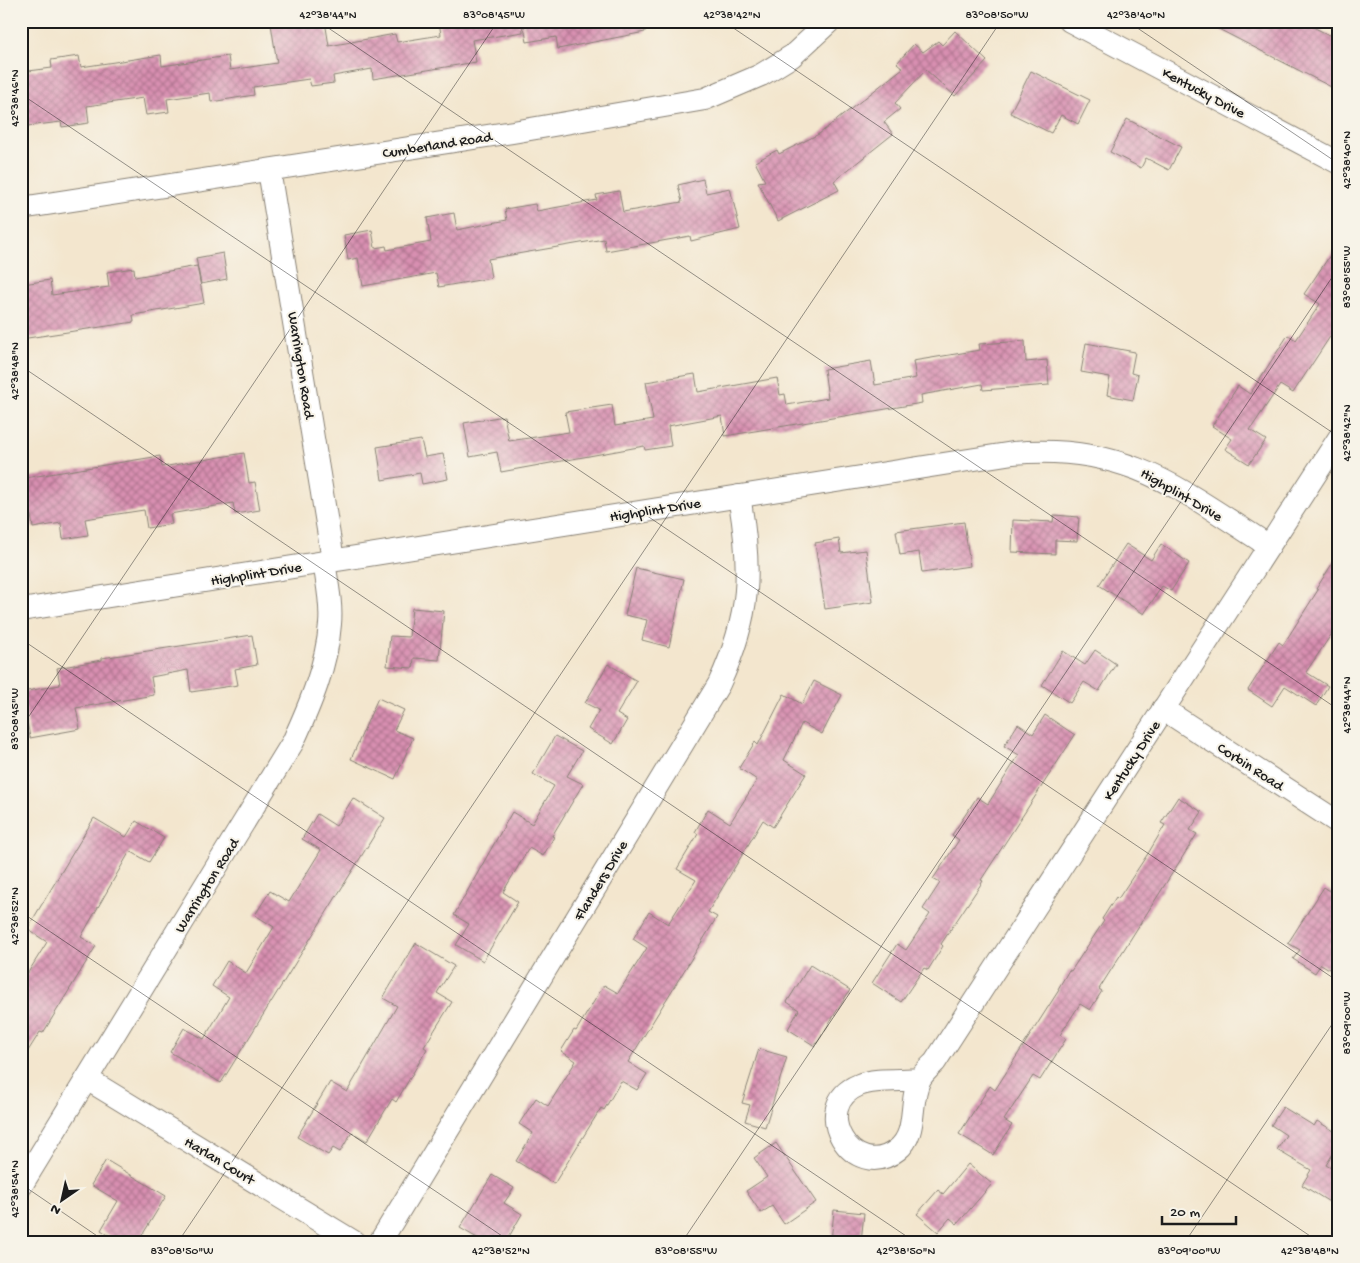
<svg xmlns="http://www.w3.org/2000/svg" width="1360" height="1263" font-family="'Gochi Hand',sans-serif">
	<style>
		.building { fill: url(#building-cross-hatch) }
		.lines { fill: none; stroke-linecap: round; stroke-linejoin: round }
		.minor-casing { stroke: #888175; stroke-width: 24 }
		.minor { stroke: #fff; stroke-width: 22 }
		.ticks { fill: none; stroke: #1c1c1c; stroke-width: 1; stroke-opacity: 0.45 }
		.labels { text-anchor: middle; stroke-width: 4; stroke-linejoin: round; paint-order: stroke }
		.street-label { font-size: 15px; fill: #1c1c1c; stroke: #f7f3e8 }
		.neatline { fill: none; stroke: #1c1c1c; stroke-width: 2 }
		.ticks-label { font-size: 12px; text-anchor: middle; fill: #1c1c1c }
	</style>
	<defs>
		<pattern id="building-cross-hatch" width="8" height="8" patternUnits="userSpaceOnUse" patternTransform="scale(1.25)"><rect width="8" height="8" fill="#d88fb1"/><path d="M0 0l8 8M0 8l8-8" fill="none" stroke="#ae748f"/></pattern>
	</defs>
	<rect width="100%" height="100%" fill="#f7f3e8"/>
	<filter id="ink" filterUnits="userSpaceOnUse"><feTurbulence type="fractalNoise" baseFrequency=".02" numOctaves="2"/><feDisplacementMap in="SourceGraphic" scale="10" xChannelSelector="R" yChannelSelector="G"/><feConvolveMatrix kernelMatrix="1 2 1 2 8 2 1 2 1" color-interpolation-filters="sRGB"/></filter>
	<filter id="wash" filterUnits="userSpaceOnUse"><feTurbulence type="fractalNoise" baseFrequency=".0096" numOctaves="4" result="noise"/><feDisplacementMap in="SourceGraphic" scale="20" xChannelSelector="R" yChannelSelector="G"/><feGaussianBlur stdDeviation="1.12" result="paint"/><feColorMatrix in="noise" values="0 0 0 0 0 0 0 0 0 0 0 0 0 0 0 0 0 1.4 0 .05"/><feComposite in="paint" operator="in"/></filter>
	<g filter="url(#wash)">
		<rect width="100%" height="100%" fill="#f3e6ce"/>
		<g id="blocks">
			<g class="building">
				<path d="M289 21H325L329 46 395 34 397 42 441 35 439 21H522L523 32 472 40 476 62 373 79 372 69 333 76 334 83 311 86 309 79 253 87 254 95 211 102 210 93 167 99 169 112 146 115 143 98 87 106 89 123 62 127 61 122 28 126 21 72 52 68 51 60 79 56 81 67 161 55 162 66 228 56 230 70 277 63 271 24Z"/>
				<path d="M523 21H644L645 32 558 49 556 37 527 42Z"/>
				<path d="M1203 21H1301L1339 40V91Z"/>
				<path d="M955 31 987 61 955 96 926 70 895 103 900 109 884 122 893 134 834 181 839 190 778 221 758 182 765 181 755 162 777 150 779 154 819 134 903 68 897 63 914 44 923 52 938 41 942 45Z"/>
				<path d="M1031 71 1090 100 1078 124 1061 115 1051 133 1010 113Z"/>
				<path d="M1127 119 1181 147 1169 170 1146 158 1141 168 1110 152Z"/>
				<path d="M703 179 706 193 730 188 740 229 691 241 690 236 606 251 604 239 488 259 491 278 439 287 436 273 363 286 358 258 348 260 344 235 372 230 375 248 386 246 387 250 431 242 427 218 454 213 457 230 507 220 505 209 535 204 537 211 597 200 596 195 619 191 623 212 682 202 678 185Z"/>
				<path d="M1339 242V323L1293 393 1280 385 1250 430 1266 440 1249 464 1225 449 1232 439 1212 426 1238 386 1250 394 1288 335 1296 340 1320 304 1304 294Z"/>
				<path d="M223 253 227 279 201 284 196 258Z"/>
				<path d="M197 266 204 303 133 315 134 322 21 339V300L26 299 23 284 50 280 52 295 109 287 107 272 134 268 135 277Z"/>
				<path d="M1025 341 1026 362 1047 360 1049 385 983 390 982 384 921 395 922 403 725 436 722 416 668 426 671 446 645 450 644 446 501 472 497 452 470 457 464 423 504 416 509 441 569 432 565 412 612 405 615 426 653 420 646 382 695 374 698 392 777 378 780 395 785 394 787 405 828 398 824 369 871 361 875 385 916 378 913 361 980 350 979 344Z"/>
				<path d="M1086 343 1135 352 1131 373 1138 375 1133 400 1107 395 1110 377 1081 372Z"/>
				<path d="M421 440 425 457 443 454 448 479 422 484 420 473 382 480 377 447Z"/>
				<path d="M244 453 249 483 255 482 260 510 235 514 233 503 170 514 172 524 147 528 144 510 85 519 88 535 63 539 61 523 33 528 25 478 160 456 162 467Z"/>
				<path d="M1054 515 1079 517 1077 541 1055 540V554L1012 552 1013 520 1053 522Z"/>
				<path d="M964 522 970 566 922 573 919 552 900 555 896 531Z"/>
				<path d="M839 539 841 553 866 550 873 602 825 609 815 543Z"/>
				<path d="M1126 544 1151 560 1161 544 1189 563 1171 591 1162 586 1144 614 1099 585Z"/>
				<path d="M1339 553V623L1306 672 1328 686 1316 706 1285 686 1272 706 1248 690 1279 642 1283 645 1318 590 1316 589Z"/>
				<path d="M636 568 684 579 669 647 642 640 647 620 625 615Z"/>
				<path d="M412 608 444 611 439 660 414 658 413 668 387 666 390 636 409 637Z"/>
				<path d="M252 635 257 665 235 669 238 685 191 692 188 670 151 677 154 695 76 708 80 729 30 738 22 692 60 685 57 668 102 660V658Z"/>
				<path d="M1095 650 1116 664 1099 691 1084 682 1070 703 1042 685 1063 651 1085 665Z"/>
				<path d="M608 664 637 681 617 714 627 720 613 744 588 729 599 710 585 703Z"/>
				<path d="M814 681 842 695 822 734 802 723 784 760 806 774 773 827 763 820 708 912 717 917 628 1062 647 1074 637 1090 621 1081 604 1110 601 1108 554 1184 516 1161 533 1133 519 1124 536 1098 548 1106 576 1061 561 1051 574 1030 576 1031 604 985 618 993 647 948 633 939 649 912 668 924 696 880 677 869 698 834 695 832 708 809 730 823 757 780 739 768 755 742 758 745 784 694 802 704Z"/>
				<path d="M378 698 404 710 394 730 413 738 395 779 351 759Z"/>
				<path d="M1045 715 1075 735 981 880 983 881 941 944 943 946 928 970 924 968 901 1002 872 983 897 944 906 950 930 914 923 909 940 883 933 879 959 840 952 835 977 797 988 804 1019 755 1004 746 1018 724 1033 734Z"/>
				<path d="M555 736 582 751 567 776 583 784 552 836 554 837 543 856 529 848 503 892 518 902 483 961 456 945 469 924 454 915 512 812 532 824 554 786 533 774Z"/>
				<path d="M1178 797 1202 812 1190 830 1197 834 1099 989 1102 991 1090 1010 1080 1004 1060 1035 1066 1039 1040 1080 1033 1076 1004 1120 1012 1125 993 1155 959 1134 990 1086 995 1090 1059 990 1058 989 1069 970 1071 971 1104 921 1102 919 1116 897 1118 899 1149 852 1165 825 1161 823Z"/>
				<path d="M353 798 385 818 221 1083 170 1052 184 1028 204 1039 229 997 212 986 227 961 246 973 274 927 255 915 270 891 289 902 321 850 302 839 317 814 336 826Z"/>
				<path d="M94 818 126 837 136 821 164 838 149 862 130 851 81 937 96 946 43 1033 40 1032 21 1062V984L47 942 27 929Z"/>
				<path d="M1324 887 1339 897V975L1321 964 1315 973 1293 959 1300 950 1288 943Z"/>
				<path d="M416 943 454 966 437 993 452 1002 424 1047 427 1049 396 1102 392 1099 367 1141 352 1132 340 1152 333 1148 328 1155 297 1137 330 1082 347 1092 397 1006 383 998Z"/>
				<path d="M810 965 850 990 815 1046 788 1029 799 1010 787 1002Z"/>
				<path d="M759 1049 787 1057 765 1127 745 1121 750 1105 742 1103Z"/>
				<path d="M1283 1107 1314 1126 1317 1121 1339 1134V1144L1326 1165 1339 1173V1208L1302 1185 1311 1170 1277 1150 1286 1135 1271 1125Z"/>
				<path d="M776 1143 816 1202 784 1224 772 1206 761 1213 746 1191 767 1177 754 1158Z"/>
				<path d="M106 1160 166 1196 138 1242H119L101 1230 118 1201 91 1185Z"/>
				<path d="M968 1164 992 1184 957 1224 950 1218 938 1232 917 1214 938 1190 943 1194Z"/>
				<path d="M492 1175 514 1188 504 1203 522 1214 506 1242H484L460 1228Z"/>
				<path d="M834 1210 864 1213 861 1242H831Z"/>
			</g>
		</g>
	</g>
	<g filter="url(#ink)">
		<use href="#blocks" fill-opacity="0" stroke="#888175" stroke-width="1"/>
		<g class="lines">
			<defs>
				<g id="minor">
					<path d="M1070 21 1339 163"/>
					<path d="M269 170 333 560"/>
					<path d="M21 208 513 132 705 99 761 75 792 56 830 21"/>
					<path d="M21 610 1013 453C1126 443 1180 489 1269 546"/>
					<path d="M1163 709 1339 823"/>
					<path d="M87 1079 354 1242"/>
					<path d="M920 1079C902 1081 876 1078 859 1085 807 1106 853 1185 897 1150 919 1133 908 1102 920 1079 923 1073 930 1067 935 1062L1339 438"/>
					<path d="M21 1186 293 742C310 705 327 665 330 624 332 604 327 582 324 562"/>
					<path d="M380 1242 719 684C751 615 752 570 739 496"/>
				</g>
			</defs>
			<use href="#minor" class="minor-casing"/>
			<use href="#minor" class="minor"/>
		</g>
	</g>
	<path class="ticks" d="M318 21 1339 710M723 21 1339 437M1127 21 1339 164M21 94 1339 982M21 366 1319 1242M21 639 915 1242M21 728 498 21M21 912 511 1242M21 1184 106 1242M178 1242 1001 21M682 1242 1339 267M1185 1242 1339 1014"/>
	<g class="labels">
		<g class="street-label">
			<text transform="translate(1204 92) rotate(28)" y="5">Kentucky Drive</text>
			<text transform="translate(437 144) rotate(-9)" y="5">Cumberland Road</text>
			<text transform="translate(302 365) rotate(81)" y="5">Warrington Road</text>
			<text transform="translate(1182 494) rotate(30)" y="5">Highplint Drive</text>
			<text transform="translate(655 509) rotate(-9)" y="5">Highplint Drive</text>
			<text transform="translate(256 573) rotate(-9)" y="5">Highplint Drive</text>
			<text transform="translate(1131 760) rotate(-57)" y="5">Kentucky Drive</text>
			<text transform="translate(1251 766) rotate(33)" y="5">Corbin Road</text>
			<text transform="translate(600 880) rotate(-59)" y="5">Flanders Drive</text>
			<text transform="translate(206 885) rotate(-58)" y="5">Warrington Road</text>
			<text transform="translate(220 1160) rotate(31)" y="5">Harlan Court</text>
		</g>
	</g>
	<rect width="1360" height="1263" fill="none" stroke="#f7f3e8" stroke-width="55"/>
	<g transform="translate(62 1200) rotate(214)" stroke="#f7f3e8" stroke-width="4" paint-order="stroke">
	<path d="M0-4L9 19L0 12L-9 19Z" fill="#1c1c1c"/>
	<text y="-8" font-size="14" font-weight="bold" text-anchor="middle" fill="#1c1c1c">N</text>
	</g>
	<path d="M1162 1216v8h74v-8" fill="none" stroke="#1c1c1c" stroke-width="2.5"/>
	<text x="1170" y="1216" font-size="15" fill="#1c1c1c" stroke="#f7f3e8" stroke-width="4" paint-order="stroke">20 m</text>
	<rect x="28" y="28" width="1304" height="1208" class="neatline"/>
	<g class="ticks-label">
		<text x="328" y="18">42°38'44"N</text>
		<text x="494" y="18">83°08'45"W</text>
		<text x="732" y="18">42°38'42"N</text>
		<text x="997" y="18">83°08'50"W</text>
		<text x="1136" y="18">42°38'40"N</text>
		<text transform="translate(14 98) rotate(-90)" y="4">42°38'46"N</text>
		<text transform="translate(1346 160) rotate(-90)" y="4">42°38'40"N</text>
		<text transform="translate(1346 277) rotate(-90)" y="4">83°08'55"W</text>
		<text transform="translate(14 371) rotate(-90)" y="4">42°38'48"N</text>
		<text transform="translate(1346 433) rotate(-90)" y="4">42°38'42"N</text>
		<text transform="translate(1346 705) rotate(-90)" y="4">42°38'44"N</text>
		<text transform="translate(14 719) rotate(-90)" y="4">83°08'45"W</text>
		<text transform="translate(14 916) rotate(-90)" y="4">42°38'52"N</text>
		<text transform="translate(1346 1023) rotate(-90)" y="4">83°09'00"W</text>
		<text transform="translate(14 1189) rotate(-90)" y="4">42°38'54"N</text>
		<text x="182" y="1254">83°08'50"W</text>
		<text x="501" y="1254">42°38'52"N</text>
		<text x="686" y="1254">83°08'55"W</text>
		<text x="906" y="1254">42°38'50"N</text>
		<text x="1189" y="1254">83°09'00"W</text>
		<text x="1310" y="1254">42°38'48"N</text>
	</g>
</svg>
